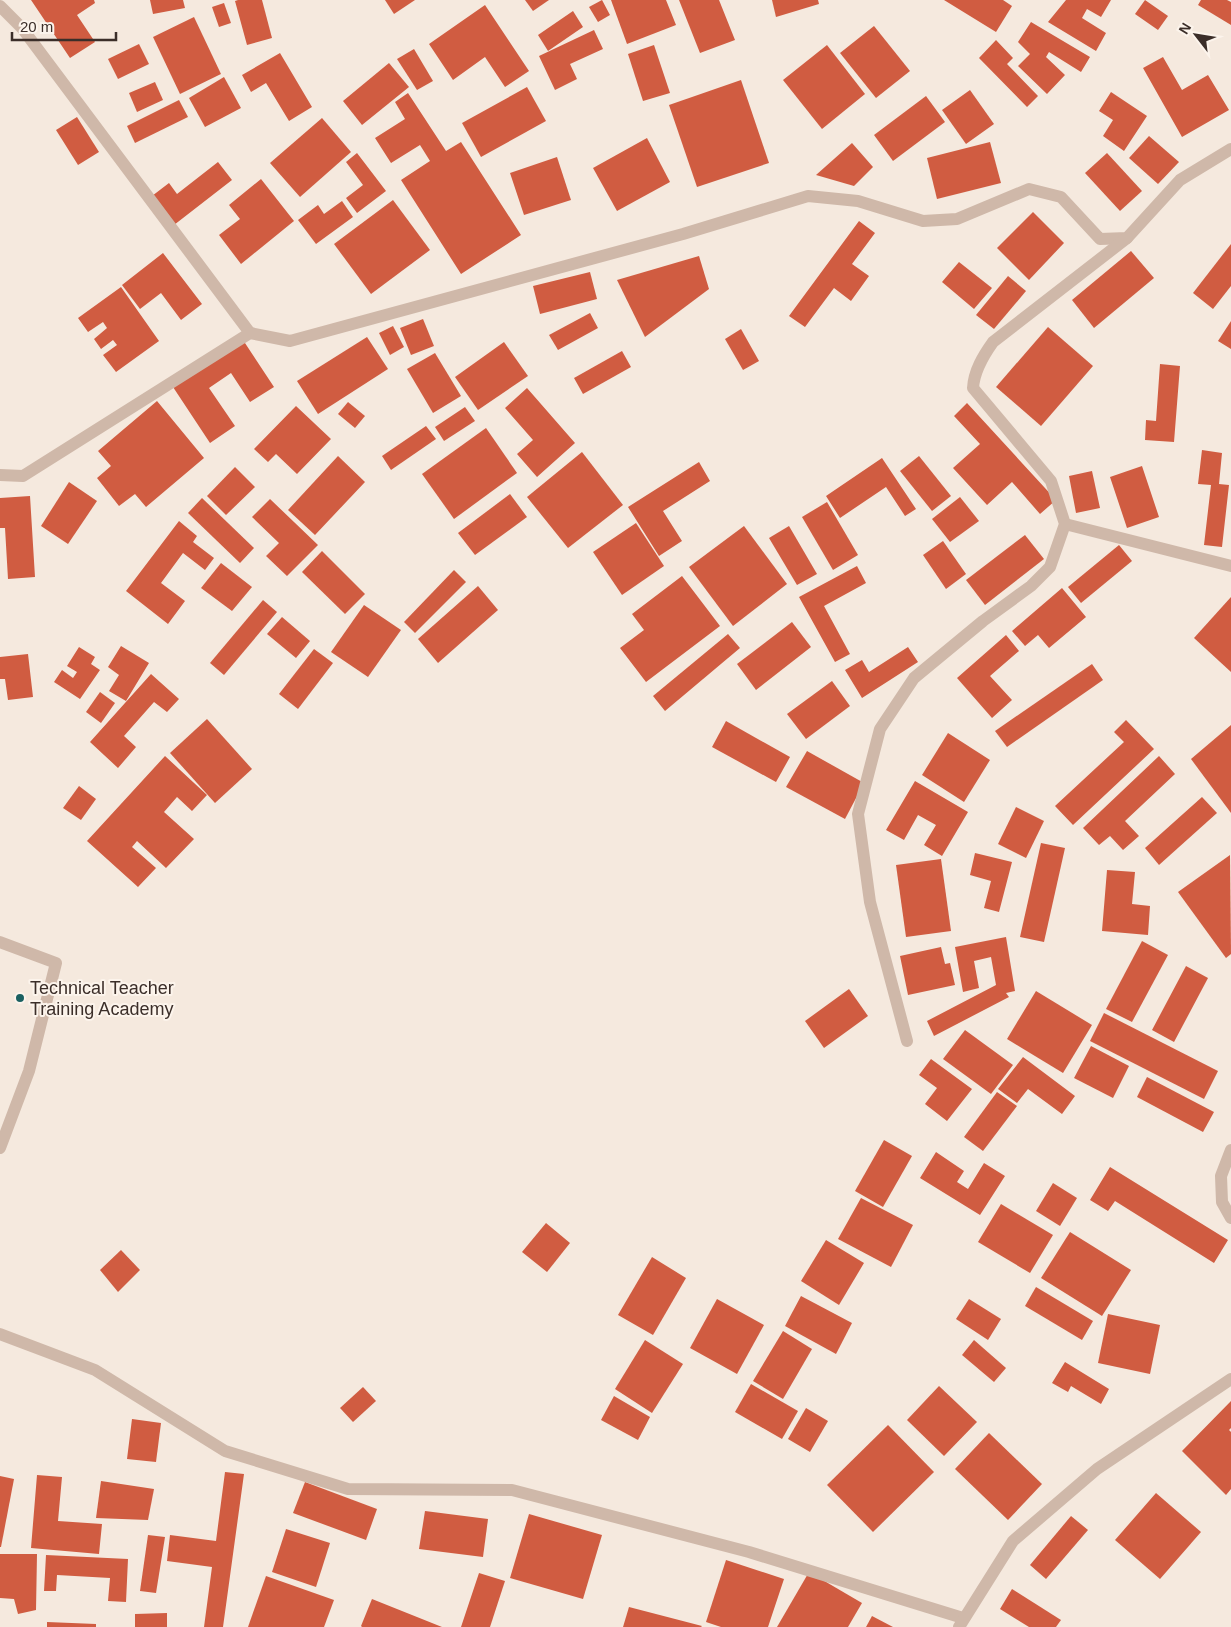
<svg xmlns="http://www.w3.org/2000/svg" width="1231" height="1627" font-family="Helvetica,sans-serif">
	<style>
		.building { fill: #d05c41 }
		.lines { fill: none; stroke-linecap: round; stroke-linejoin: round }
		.minor { stroke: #cfb8a9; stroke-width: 12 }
		.poi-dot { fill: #1a6061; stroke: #fcf4ec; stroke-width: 2 }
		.labels { text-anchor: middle; stroke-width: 4; stroke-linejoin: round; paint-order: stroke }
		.poi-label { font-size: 18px; fill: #3b2e29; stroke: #fcf4ec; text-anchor: start }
	</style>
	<rect width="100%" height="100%" fill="#f5e9de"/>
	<g class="building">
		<path d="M31 0H94L95 3 77 15 95 42 70 58Z"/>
		<path d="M150 0H183L185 8 153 14Z"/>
		<path d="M238 0H262L272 38 247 45 235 1Z"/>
		<path d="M385 0H415L394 14Z"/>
		<path d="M525 0H549L533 11Z"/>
		<path d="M602 0 610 15 598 22 589 7Z"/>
		<path d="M611 0H666L676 25 627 44Z"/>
		<path d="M679 0H719L735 40 700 53Z"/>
		<path d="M772 0H818L819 4 776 17Z"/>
		<path d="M944 0H1003L1012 6 996 32Z"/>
		<path d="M1066 0H1111L1101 17 1087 9 1082 18 1106 33 1096 51 1048 22Z"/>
		<path d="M1145 0 1168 16 1158 30 1135 14Z"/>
		<path d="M1201 0H1227L1231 2V25L1198 5Z"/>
		<path d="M224 3 231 23 219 27 212 7Z"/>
		<path d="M485 5 529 71 505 87 485 57 453 80 429 44Z"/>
		<path d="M573 11 583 27 548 51 538 35Z"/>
		<path d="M194 17 221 74 180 94 153 37Z"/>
		<path d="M1031 22 1090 57 1081 72 1049 52 1046 57 1065 75 1047 94 1018 66 1030 54 1018 42Z"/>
		<path d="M874 26 910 71 876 98 840 53Z"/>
		<path d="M594 30 603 49 570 64 577 79 555 90 539 56Z"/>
		<path d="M996 40 1013 58 1007 64 1038 96 1027 107 979 58Z"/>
		<path d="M139 44 149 64 118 79 108 59Z"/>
		<path d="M654 45 670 93 643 101 628 54Z"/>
		<path d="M827 45 865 94 822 129 783 80Z"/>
		<path d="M414 49 433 81 417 90 397 59Z"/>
		<path d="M280 53 312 107 289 121 266 83 251 92 242 75Z"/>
		<path d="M1163 57 1182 90 1208 75 1229 110 1182 137 1143 68Z"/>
		<path d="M389 63 409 87 362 125 343 101Z"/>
		<path d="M224 77 241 108 205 127 189 98Z"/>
		<path d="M741 80 769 163 697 187 669 105Z"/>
		<path d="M155 82 163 100 137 112 129 93Z"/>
		<path d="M527 87 546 121 481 157 462 123Z"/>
		<path d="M970 90 994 124 966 144 942 110Z"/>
		<path d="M1111 92 1147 116 1124 151 1103 136 1113 120 1099 111Z"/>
		<path d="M408 93 446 151 461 142 521 235 461 274 401 180 430 161 420 145 391 163 375 138 405 119 395 102Z"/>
		<path d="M926 96 945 122 893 161 874 135Z"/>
		<path d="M179 100 188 117 135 143 127 126Z"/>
		<path d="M77 117 99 152 78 165 56 130Z"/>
		<path d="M322 118 351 152 300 197 270 163Z"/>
		<path d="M1149 136 1179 162 1158 184 1129 158Z"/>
		<path d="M647 138 670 182 617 211 593 168Z"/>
		<path d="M990 142 1001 183 937 199 927 158Z"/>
		<path d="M852 143 873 167 854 186 816 175Z"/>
		<path d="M357 153 386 191 357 213 346 198 363 185 346 162Z"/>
		<path d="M1107 153 1142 191 1120 211 1085 173Z"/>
		<path d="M557 157 571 200 524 215 510 173Z"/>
		<path d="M218 162 232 180 174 225 152 196 169 183 177 194Z"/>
		<path d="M261 179 294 221 241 264 219 235 240 219 229 205Z"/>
		<path d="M393 200 430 250 371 294 334 244Z"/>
		<path d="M342 201 353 217 316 244 298 220 318 205 324 214Z"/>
		<path d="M1033 212 1064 243 1029 280 997 248Z"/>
		<path d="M859 221 875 233 852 264 869 276 851 301 834 288 805 327 789 316Z"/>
		<path d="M1231 244V286L1213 309 1193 293Z"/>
		<path d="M1131 251 1154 278 1094 328 1072 300Z"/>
		<path d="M163 253 202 304 181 320 161 293 140 309 122 285Z"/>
		<path d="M699 256 709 289 645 337 617 280Z"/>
		<path d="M959 262 992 288 974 309 942 282Z"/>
		<path d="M590 272 597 299 540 314 533 286Z"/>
		<path d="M1008 276 1026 291 994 329 976 315Z"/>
		<path d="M121 287 159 341 116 372 103 355 117 345 113 340 101 349 94 339 107 328 103 322 88 332 78 318Z"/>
		<path d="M590 313 598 328 558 350 549 335Z"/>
		<path d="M423 319 434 346 411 355 400 328Z"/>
		<path d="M1231 321V349L1218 341Z"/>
		<path d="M393 326 404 347 390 355 379 333Z"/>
		<path d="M1048 327 1093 366 1041 426 996 387Z"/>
		<path d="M741 329 759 361 743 370 725 339Z"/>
		<path d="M367 337 388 369 318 414 297 381Z"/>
		<path d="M243 340 274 387 250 402 231 373 209 388 235 426 210 443 173 387Z"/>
		<path d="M504 342 528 376 478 410 455 377Z"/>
		<path d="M622 351 631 367 583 394 574 378Z"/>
		<path d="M435 353 461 396 433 413 407 369Z"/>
		<path d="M1160 364 1180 366 1174 442 1145 440 1146 420 1156 421Z"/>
		<path d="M527 388 575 443 537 477 517 454 533 440 505 408Z"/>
		<path d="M157 401 204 458 146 507 135 494 119 506 97 478 111 466 98 451Z"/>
		<path d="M348 402 365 416 355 428 338 414Z"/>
		<path d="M967 403 1056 500 1040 514 1012 482 987 505 953 468 980 444 954 416Z"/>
		<path d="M296 406 331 439 297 474 276 454 268 462 254 449Z"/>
		<path d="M465 407 475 421 444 441 435 427Z"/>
		<path d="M426 426 436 439 391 470 382 456Z"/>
		<path d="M486 428 517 473 454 519 422 474Z"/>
		<path d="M1202 450 1222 453 1219 484 1229 485 1222 547 1204 545 1211 485 1198 484Z"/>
		<path d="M582 452 623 505 568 548 527 497Z"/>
		<path d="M338 456 365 482 315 535 288 510Z"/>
		<path d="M919 456 951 496 932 511 900 471Z"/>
		<path d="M882 458 916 509 905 516 886 487 840 518 826 496Z"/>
		<path d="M699 462 710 481 663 511 682 541 659 556 628 507Z"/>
		<path d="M1142 466 1159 517 1127 528 1110 477Z"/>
		<path d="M235 467 255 487 226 515 207 496Z"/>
		<path d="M1092 471 1100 508 1076 513 1069 476Z"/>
		<path d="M69 482 97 501 68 544 41 526Z"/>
		<path d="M510 494 527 517 475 555 458 533Z"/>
		<path d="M30 496 35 577 8 579 5 528H0V498Z"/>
		<path d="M960 497 979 521 950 542 932 519Z"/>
		<path d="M202 498 254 548 240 563 188 513Z"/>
		<path d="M270 499 318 545 287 576 266 556 279 543 252 517Z"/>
		<path d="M827 502 858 555 833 570 802 517Z"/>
		<path d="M179 521 197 536 193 542 214 558 205 570 183 553 161 583 185 601 168 624 126 591Z"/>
		<path d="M636 523 664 566 622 595 593 552Z"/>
		<path d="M744 526 787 584 733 626 689 567Z"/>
		<path d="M789 526 817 574 797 585 769 538Z"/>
		<path d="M1025 535 1044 559 985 605 966 580Z"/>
		<path d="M943 541 966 574 946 589 923 555Z"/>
		<path d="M1119 545 1132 561 1081 603 1068 587Z"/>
		<path d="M322 551 365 594 345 614 302 572Z"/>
		<path d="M221 563 252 587 232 611 201 588Z"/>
		<path d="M857 566 866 583 824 606 850 654 835 662 799 597Z"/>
		<path d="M454 570 466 582 415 633 404 622Z"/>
		<path d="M682 576 720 626 646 682 620 648 644 630 632 614Z"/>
		<path d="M478 586 498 610 438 663 418 639Z"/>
		<path d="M1062 588 1086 617 1049 648 1038 635 1025 646 1012 631Z"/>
		<path d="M1231 597V672L1194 638Z"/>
		<path d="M263 600 277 612 224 675 210 663Z"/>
		<path d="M364 605 401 630 368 677 331 652Z"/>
		<path d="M282 617 310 641 296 658 267 634Z"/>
		<path d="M792 622 811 647 756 690 737 664Z"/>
		<path d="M728 634 740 648 665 711 653 696Z"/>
		<path d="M1006 635 1019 651 990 676 1012 700 992 718 957 678Z"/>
		<path d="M121 646 149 663 126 701 109 691 119 675 108 667Z"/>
		<path d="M79 647 95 657 91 664 100 670 80 699 54 682 62 670 73 678 77 672 67 666Z"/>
		<path d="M908 647 918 662 862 698 845 670 862 660 869 672Z"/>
		<path d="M314 649 333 663 298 709 279 694Z"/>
		<path d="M28 654 33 697 8 700 5 679H0V657Z"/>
		<path d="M1092 664 1103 680 1007 747 995 731Z"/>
		<path d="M151 674 179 699 167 712 154 702 124 736 136 747 118 768 90 742Z"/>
		<path d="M832 681 850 706 806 739 787 714Z"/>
		<path d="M100 692 115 703 101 723 86 712Z"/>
		<path d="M207 719 252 769 215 803 170 753Z"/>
		<path d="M1126 720 1154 749 1073 825 1055 806 1124 742 1114 732Z"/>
		<path d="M726 721 790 757 776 782 712 747Z"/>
		<path d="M1231 725V813L1191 759Z"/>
		<path d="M948 733 990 760 964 802 922 775Z"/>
		<path d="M807 751 864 783 845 819 786 787Z"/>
		<path d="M165 756 207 795 192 811 177 797 164 812 194 839 166 868 137 841 132 847 156 868 138 887 87 841Z"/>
		<path d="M1159 756 1175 774 1125 821 1139 836 1123 850 1110 836 1099 845 1083 828Z"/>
		<path d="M915 781 968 812 942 856 924 845 936 825 918 815 904 840 886 830Z"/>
		<path d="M79 786 96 799 81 820 63 808Z"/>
		<path d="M1202 797 1217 813 1159 865 1145 848Z"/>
		<path d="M1016 807 1044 821 1026 858 998 844Z"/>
		<path d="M1041 843 1065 848 1044 942 1020 937Z"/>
		<path d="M975 853 1012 862 999 912 984 908 991 881 970 875Z"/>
		<path d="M1230 855 1231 954 1226 958 1178 892Z"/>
		<path d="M941 859 951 931 906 937 896 865Z"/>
		<path d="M1107 870 1135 872 1132 904 1150 906 1148 935 1102 931Z"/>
		<path d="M1006 937 1015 991 1006 993 1009 997 934 1036 927 1021 996 985 991 957 974 961 979 988 963 992 955 947Z"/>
		<path d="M1142 941 1168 955 1132 1022 1106 1009Z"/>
		<path d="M941 947 945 964 950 963 955 985 908 995 900 956Z"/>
		<path d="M1186 966 1208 978 1174 1042 1152 1030Z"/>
		<path d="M849 989 868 1016 824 1048 805 1021Z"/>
		<path d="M1036 991 1092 1025 1063 1073 1007 1039Z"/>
		<path d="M1104 1013 1218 1071 1204 1099 1090 1041Z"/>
		<path d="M965 1030 1013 1065 991 1094 943 1059Z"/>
		<path d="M1091 1046 1129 1066 1113 1098 1074 1078Z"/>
		<path d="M1023 1057 1075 1096 1062 1114 1028 1089 1017 1103 998 1089Z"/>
		<path d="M931 1059 972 1089 947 1121 925 1104 937 1088 919 1075Z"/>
		<path d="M1147 1077 1214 1112 1203 1132 1137 1097Z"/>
		<path d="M997 1092 1017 1106 983 1151 964 1137Z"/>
		<path d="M884 1140 912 1156 883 1207 855 1191Z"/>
		<path d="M936 1152 964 1171 957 1182 968 1189 984 1163 1005 1176 980 1215 920 1178Z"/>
		<path d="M1110 1167 1228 1240 1214 1263 1115 1201 1108 1211 1090 1200Z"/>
		<path d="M1053 1183 1077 1198 1060 1226 1036 1211Z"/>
		<path d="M861 1198 913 1225 891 1267 838 1239Z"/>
		<path d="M1001 1204 1053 1235 1030 1273 978 1242Z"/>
		<path d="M546 1223 570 1243 547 1272 522 1252Z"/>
		<path d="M1070 1232 1131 1270 1102 1316 1041 1278Z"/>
		<path d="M826 1240 864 1263 839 1305 801 1281Z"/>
		<path d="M121 1250 140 1270 118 1292 100 1270Z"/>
		<path d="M652 1257 686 1278 653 1335 618 1315Z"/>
		<path d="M1036 1287 1093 1321 1082 1340 1025 1306Z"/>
		<path d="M801 1296 852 1323 836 1354 785 1326Z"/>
		<path d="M717 1299 764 1325 737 1374 690 1348Z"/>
		<path d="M969 1299 1001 1319 988 1340 956 1319Z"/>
		<path d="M1108 1314 1160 1325 1150 1374 1098 1363Z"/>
		<path d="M783 1331 812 1349 783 1399 753 1381Z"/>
		<path d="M645 1340 683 1364 652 1413 615 1389Z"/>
		<path d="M974 1340 1006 1368 994 1382 962 1355Z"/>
		<path d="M1065 1362 1109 1389 1101 1404 1071 1386 1068 1392 1052 1383Z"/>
		<path d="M751 1384 798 1411 782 1439 735 1412Z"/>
		<path d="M939 1386 977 1422 944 1456 907 1420Z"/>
		<path d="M363 1387 376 1401 353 1422 340 1408Z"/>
		<path d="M614 1396 650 1417 638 1440 601 1420Z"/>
		<path d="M1231 1401V1428L1229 1430 1231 1432V1489L1226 1495 1182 1451Z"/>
		<path d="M806 1408 828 1421 810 1452 788 1439Z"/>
		<path d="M132 1419 161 1423 156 1462 127 1459Z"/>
		<path d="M888 1425 934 1472 873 1532 827 1485Z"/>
		<path d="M989 1433 1042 1484 1008 1520 955 1469Z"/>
		<path d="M225 1472 244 1474 223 1627H204L212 1567 167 1561 170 1535 216 1541Z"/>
		<path d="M37 1475 62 1477 58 1521 102 1524 99 1554 31 1548Z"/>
		<path d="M0 1476 14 1479 1 1547H0Z"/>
		<path d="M101 1481 154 1489 148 1520 96 1518Z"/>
		<path d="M305 1482 377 1509 366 1540 293 1513Z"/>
		<path d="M1156 1493 1201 1532 1160 1579 1115 1540Z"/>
		<path d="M425 1511 488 1519 483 1557 419 1549Z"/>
		<path d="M529 1514 602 1535 583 1599 510 1578Z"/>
		<path d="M1071 1516 1088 1530 1046 1579 1030 1565Z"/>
		<path d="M286 1529 330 1543 316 1587 272 1572Z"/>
		<path d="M148 1535 165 1537 156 1593 140 1591Z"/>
		<path d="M0 1554H37L36 1610 18 1614 14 1599 0 1598Z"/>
		<path d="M46 1555 128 1559 126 1602 108 1601 110 1578 57 1575 56 1591H44Z"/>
		<path d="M726 1560 784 1579 768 1627H721L706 1622Z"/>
		<path d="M809 1572 862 1603 848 1627H777Z"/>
		<path d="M479 1573 505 1581 490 1627H461Z"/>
		<path d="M266 1576 334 1600 324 1627H248Z"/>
		<path d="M1012 1589 1061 1620 1056 1627H1029L1000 1609Z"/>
		<path d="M372 1599 442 1627H362L361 1626Z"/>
		<path d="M629 1607 702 1626 701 1627H623Z"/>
		<path d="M167 1613V1627H135V1614Z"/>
		<path d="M872 1616 893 1627H866Z"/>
		<path d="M47 1622 96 1624V1627H47Z"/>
	</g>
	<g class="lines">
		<g class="minor">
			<path d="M0 6 22 28 250 333"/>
			<path d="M0 475 23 476 250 333 290 341 683 234 808 196 858 201 923 221 957 219 1029 189 1061 197 1100 239 1127 238 1180 180 1231 149"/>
			<path d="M1065 524 1231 566"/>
			<path d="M0 942 56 963 29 1071 0 1148"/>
			<path d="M907 1041 870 902 858 814 880 729 914 678 983 621 1031 586 1050 567 1065 524 1051 481 973 388C974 371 983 356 993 342L1127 238"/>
			<path d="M1231 1150 1221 1176 1222 1202 1231 1218"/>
			<path d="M0 1334 95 1370 225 1451 348 1489 512 1490 749 1552 963 1618"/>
			<path d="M959 1627 1013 1541 1097 1469 1231 1379"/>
		</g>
	</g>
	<circle class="poi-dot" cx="20" cy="998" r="5"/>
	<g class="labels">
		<g class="poi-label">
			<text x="30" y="994">Technical Teacher<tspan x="30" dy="21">Training Academy</tspan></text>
		</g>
	</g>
	<g transform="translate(1196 35) rotate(301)" stroke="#fcf4ec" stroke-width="4" paint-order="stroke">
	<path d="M0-4L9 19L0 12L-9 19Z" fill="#3b2e29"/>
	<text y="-8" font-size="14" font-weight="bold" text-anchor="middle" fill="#3b2e29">N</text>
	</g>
	<path d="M12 32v8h104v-8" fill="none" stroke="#3b2e29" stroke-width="2.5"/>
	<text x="20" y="32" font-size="15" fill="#3b2e29" stroke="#fcf4ec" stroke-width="4" paint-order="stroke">20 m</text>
</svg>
